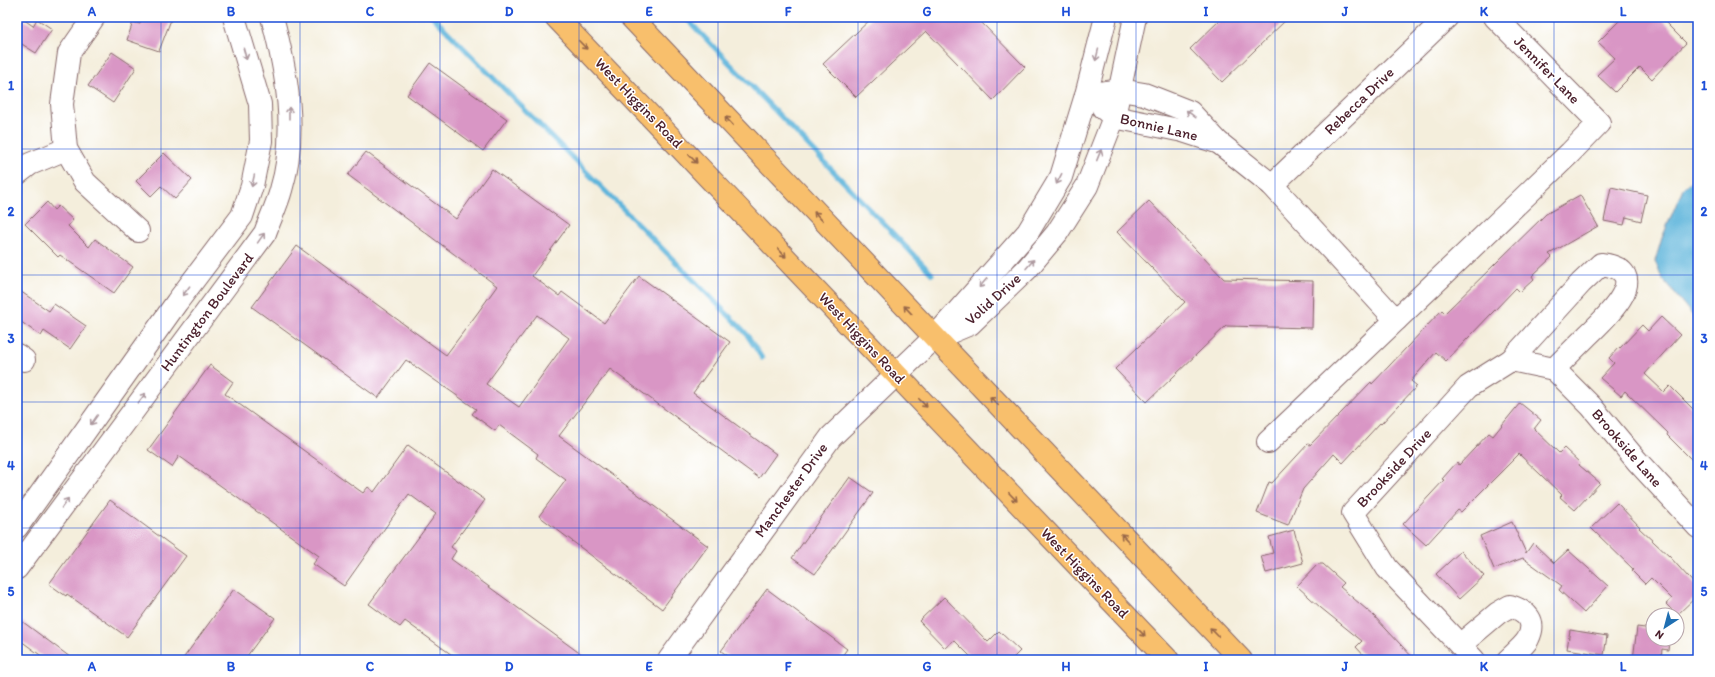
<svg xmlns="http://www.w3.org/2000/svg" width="1715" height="677" font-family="Itim,sans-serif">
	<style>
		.water { fill: #5eb5db; stroke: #546a83 }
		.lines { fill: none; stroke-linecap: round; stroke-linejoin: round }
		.stream { stroke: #5eb5db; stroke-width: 5 }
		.building { fill: #d996c5; fill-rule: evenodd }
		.minor-casing { stroke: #866769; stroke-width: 24 }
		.major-casing { stroke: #866769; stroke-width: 24 }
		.minor { stroke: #fff; stroke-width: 22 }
		.major { stroke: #f8bf6c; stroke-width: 22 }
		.oneway { stroke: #986748 }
		.oneway2 { stroke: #ae9aa0 }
		.grid { fill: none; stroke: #1d4ed8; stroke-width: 1; stroke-opacity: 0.55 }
		.labels { text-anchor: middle; stroke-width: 3; stroke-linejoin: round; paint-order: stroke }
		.street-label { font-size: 15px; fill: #4a1f2b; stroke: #fff }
		.neatline { fill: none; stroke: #1d4ed8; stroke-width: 1.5 }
		.grid-label { font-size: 13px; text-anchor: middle; font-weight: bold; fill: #1d4ed8 }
	</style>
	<rect width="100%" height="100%" fill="#fff"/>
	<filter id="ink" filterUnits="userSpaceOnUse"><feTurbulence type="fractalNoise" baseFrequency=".025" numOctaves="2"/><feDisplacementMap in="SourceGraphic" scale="8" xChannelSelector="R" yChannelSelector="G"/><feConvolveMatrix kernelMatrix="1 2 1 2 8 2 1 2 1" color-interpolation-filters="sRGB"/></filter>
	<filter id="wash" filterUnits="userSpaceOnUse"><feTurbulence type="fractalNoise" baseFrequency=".012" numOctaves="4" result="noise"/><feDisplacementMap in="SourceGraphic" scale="16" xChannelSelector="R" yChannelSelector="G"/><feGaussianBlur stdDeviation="0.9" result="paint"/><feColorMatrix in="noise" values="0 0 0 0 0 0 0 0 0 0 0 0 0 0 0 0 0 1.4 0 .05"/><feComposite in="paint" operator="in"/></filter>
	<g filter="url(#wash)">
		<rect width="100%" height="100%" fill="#f4eedc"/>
		<path class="water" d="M1698 175V322L1662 278 1655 261 1662 238 1683 188Z"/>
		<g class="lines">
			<g class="stream">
				<path d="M433 17 745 332 762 358"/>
				<path d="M685 17 932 274"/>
			</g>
		</g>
		<g id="blocks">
			<g class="building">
				<path d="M17 17H20L33 26 37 19 52 29 36 53 17 41Z"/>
				<path d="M142 17H172L159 51 127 40 133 22 140 24Z"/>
				<path d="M873 17H976L1025 67 993 100 926 31 856 97 823 64Z"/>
				<path d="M1223 17H1289L1222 82 1190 49Z"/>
				<path d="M1623 17H1660L1686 43 1652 79 1640 67 1615 92 1597 75 1615 58 1598 42Z"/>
				<path d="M112 52 136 68 113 103 88 86Z"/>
				<path d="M430 63 507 119 483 151 407 95Z"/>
				<path d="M366 152 456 219 492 169 569 225 532 276 559 296 562 292 604 323 639 276 730 342 693 393 776 454 759 478 610 369 559 436 708 546 662 609 539 516 566 480 536 458 538 454 499 425 495 431 472 414 476 409 406 360 378 398 252 307 297 246 446 355 476 315 497 286 348 175ZM537 315 569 338 519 407 486 384Z"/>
				<path d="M164 153 192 180 175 199 161 186 151 196 136 181Z"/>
				<path d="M1611 187 1647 195 1641 221 1626 217 1624 225 1604 221Z"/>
				<path d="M1580 195 1598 226 1549 254 1552 257 1532 276 1534 279 1520 292 1516 288 1446 361 1436 352 1411 381 1417 386 1381 424 1380 423 1343 463 1334 454 1303 489 1288 525 1257 513 1269 482 1272 483 1308 444 1310 445 1371 382 1372 384 1442 310 1445 313 1546 214Z"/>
				<path d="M1149 201 1224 279 1313 281 1312 328 1226 326 1147 402 1115 369 1185 302 1117 232Z"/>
				<path d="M47 202 54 210 58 206 73 220 68 226 89 247 95 239 133 267 114 293 60 255 58 257 25 224Z"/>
				<path d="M17 289 49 311 54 304 86 326 70 349 44 331 41 336 17 319Z"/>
				<path d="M1661 317 1680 335 1645 374 1664 392 1670 386 1698 414V466L1667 435 1668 433 1625 391 1621 396 1600 378 1614 363 1609 358 1619 347 1620 348 1642 325 1648 331Z"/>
				<path d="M210 365 233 382 225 394 363 493 368 487 374 492 408 445 485 500 451 547 456 551 451 559 589 660H459L405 621 400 627 369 604 436 514 409 494 344 586 313 564 319 556 179 456 172 467 148 450Z"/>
				<path d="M1520 403 1541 420 1534 429 1559 453 1564 448 1580 463 1579 465 1600 483 1575 510 1560 497 1562 495 1519 454 1461 512 1458 510 1426 545 1403 524 1444 480 1442 479 1457 462 1459 465 1489 433 1493 436Z"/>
				<path d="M850 477 873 493 815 574 792 558Z"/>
				<path d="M110 500 186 556 127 637 67 594 66 596 49 584Z"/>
				<path d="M1617 503 1640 527 1639 528 1670 557 1698 588V595L1677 615 1666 604 1672 599 1651 578 1645 584 1632 571 1634 570 1591 528Z"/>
				<path d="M1512 522 1526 553 1533 543 1554 563 1568 550 1608 586 1584 613 1559 590 1562 586 1523 558 1494 569 1480 536Z"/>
				<path d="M1294 530 1303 563 1266 573 1261 556 1273 553 1269 537Z"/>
				<path d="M1461 551 1484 576 1459 599 1436 574Z"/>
				<path d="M1318 564H1323L1344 583 1340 587 1373 615 1415 660H1368L1356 647 1362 641 1321 608 1297 586Z"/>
				<path d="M234 589 275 618 244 660H182Z"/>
				<path d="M767 589 847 649 839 660H734L721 651Z"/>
				<path d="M944 597 988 642 999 631 1020 651 1011 660H974L954 640 945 648 919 621Z"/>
				<path d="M23 622 74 660H47L17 638V629Z"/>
				<path d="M1637 627 1653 629V639H1669L1668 650 1662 649 1661 660H1633Z"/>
				<path d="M1570 630 1607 636 1604 655 1567 649Z"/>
			</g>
		</g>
	</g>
	<g filter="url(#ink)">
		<use href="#blocks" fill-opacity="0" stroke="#866769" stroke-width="1"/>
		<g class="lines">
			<defs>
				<g id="minor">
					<path d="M94 17 69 53 62 104 66 149 85 182 138 231"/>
					<path d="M1086 95 1120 90 1144 94 1190 112 1218 142 1272 185 1396 320"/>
					<path d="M1103 108 1114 117 1183 131 1217 142"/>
					<path d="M17 174 30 164 66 149"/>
					<path d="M1272 185 1447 17"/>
					<path d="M939 337 970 324 1027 269 1057 233 1087 186 1114 117 1135 17"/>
					<path d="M17 355 24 360"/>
					<path d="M1511 360 1581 283 1601 264C1657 271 1605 319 1587 336 1576 347 1565 358 1554 369"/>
					<path d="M1554 369 1591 406 1637 461 1698 527"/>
					<path d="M1268 442 1461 258 1570 153 1599 123 1495 17"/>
					<path d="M17 527 177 302 242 216 252 186 261 141 260 104 234 17"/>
					<path d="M17 568 265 233C270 219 277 205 281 190 298 134 287 72 272 17"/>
					<path d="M1460 645 1498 613 1510 606C1527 611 1537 621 1528 639 1524 646 1514 654 1508 660"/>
					<path d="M669 660 831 437 934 338 1028 232 1061 177 1086 95 1106 17"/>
					<path d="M1474 660 1387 568 1353 513 1468 387 1511 360 1554 369"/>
				</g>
				<g id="major">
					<path d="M556 17C761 230 963 446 1168 660"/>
					<path d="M631 17 1241 660"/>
				</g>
			</defs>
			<use href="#minor" class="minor-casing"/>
			<use href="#major" class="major-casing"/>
			<use href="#minor" class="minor"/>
			<use href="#major" class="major"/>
		</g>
		<defs><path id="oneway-shaft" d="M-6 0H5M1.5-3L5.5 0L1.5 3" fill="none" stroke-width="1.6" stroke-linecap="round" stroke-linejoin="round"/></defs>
		<g class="oneway">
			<use href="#oneway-shaft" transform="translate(583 45) rotate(46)"/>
			<use href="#oneway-shaft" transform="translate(729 121) rotate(-133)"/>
			<use href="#oneway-shaft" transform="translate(693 159) rotate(46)"/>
			<use href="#oneway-shaft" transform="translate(818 216) rotate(-133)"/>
			<use href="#oneway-shaft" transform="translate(782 253) rotate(47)"/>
			<use href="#oneway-shaft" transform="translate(908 310) rotate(-133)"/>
			<use href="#oneway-shaft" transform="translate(994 401) rotate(-134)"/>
			<use href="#oneway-shaft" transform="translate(923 403) rotate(46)"/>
			<use href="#oneway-shaft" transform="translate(1013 497) rotate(46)"/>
			<use href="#oneway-shaft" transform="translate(1125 538) rotate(-134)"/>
			<use href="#oneway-shaft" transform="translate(1141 632) rotate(46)"/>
			<use href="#oneway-shaft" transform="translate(1214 632) rotate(-134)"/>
		</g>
		<g class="oneway2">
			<use href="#oneway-shaft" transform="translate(245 54) rotate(74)"/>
			<use href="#oneway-shaft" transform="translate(1097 55) rotate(104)"/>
			<use href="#oneway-shaft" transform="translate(289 113) rotate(-90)"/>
			<use href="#oneway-shaft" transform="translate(1191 114) rotate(-142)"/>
			<use href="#oneway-shaft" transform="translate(1099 155) rotate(-68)"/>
			<use href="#oneway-shaft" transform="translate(1059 179) rotate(117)"/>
			<use href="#oneway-shaft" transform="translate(253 181) rotate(103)"/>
			<use href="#oneway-shaft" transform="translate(261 238) rotate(-55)"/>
			<use href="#oneway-shaft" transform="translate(1030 264) rotate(-49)"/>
			<use href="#oneway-shaft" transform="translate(983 283) rotate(131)"/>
			<use href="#oneway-shaft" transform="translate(186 291) rotate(127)"/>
			<use href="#oneway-shaft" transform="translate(142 398) rotate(-53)"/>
			<use href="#oneway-shaft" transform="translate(94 420) rotate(125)"/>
			<use href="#oneway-shaft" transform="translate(65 503) rotate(-54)"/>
		</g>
	</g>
	<path class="grid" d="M161 17V660M300 17V660M440 17V660M579 17V660M718 17V660M858 17V660M997 17V660M1136 17V660M1275 17V660M1414 17V660M1554 17V660M17 149H1698M17 275H1698M17 402H1698M17 528H1698"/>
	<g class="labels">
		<g class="street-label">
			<text transform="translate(1547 70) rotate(46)" y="5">Jennifer Lane</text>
			<text transform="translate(1359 101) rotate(-44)" y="5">Rebecca Drive</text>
			<text transform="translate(639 103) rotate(46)" y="5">West Higgins Road</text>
			<text transform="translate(1159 127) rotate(13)" y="5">Bonnie Lane</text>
			<text transform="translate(993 299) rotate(-42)" y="5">Volid Drive</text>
			<text transform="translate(207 312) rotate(-53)" y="5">Huntington Boulevard</text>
			<text transform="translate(862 338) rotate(47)" y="5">West Higgins Road</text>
			<text transform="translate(1627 448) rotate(49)" y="5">Brookside Lane</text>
			<text transform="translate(1394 468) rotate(-47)" y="5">Brookside Drive</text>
			<text transform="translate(791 490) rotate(-54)" y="5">Manchester Drive</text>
			<text transform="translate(1085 573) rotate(46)" y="5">West Higgins Road</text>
		</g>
	</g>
	<rect width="1715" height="677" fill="none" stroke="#fff" stroke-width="44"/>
	<g transform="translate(1665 627) rotate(216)"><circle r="19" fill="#ffffff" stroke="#b7a5aa"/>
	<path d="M0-3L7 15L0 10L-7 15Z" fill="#1f6fb2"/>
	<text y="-6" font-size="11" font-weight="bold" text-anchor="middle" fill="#4a1f2b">N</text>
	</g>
	<rect x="22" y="22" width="1671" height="633" class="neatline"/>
	<g class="grid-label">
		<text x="92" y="16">A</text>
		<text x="231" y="16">B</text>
		<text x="370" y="16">C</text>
		<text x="509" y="16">D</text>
		<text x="649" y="16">E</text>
		<text x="788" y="16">F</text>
		<text x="927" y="16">G</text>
		<text x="1066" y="16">H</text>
		<text x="1206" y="16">I</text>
		<text x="1345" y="16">J</text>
		<text x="1484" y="16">K</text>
		<text x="1623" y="16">L</text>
		<text x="11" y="90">1</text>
		<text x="1704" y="90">1</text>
		<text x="11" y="216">2</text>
		<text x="1704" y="216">2</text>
		<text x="11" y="343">3</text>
		<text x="1704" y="343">3</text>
		<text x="11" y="470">4</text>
		<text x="1704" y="470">4</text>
		<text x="11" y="596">5</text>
		<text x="1704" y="596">5</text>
		<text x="92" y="671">A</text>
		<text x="231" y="671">B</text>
		<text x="370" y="671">C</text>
		<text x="509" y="671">D</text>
		<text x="649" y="671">E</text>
		<text x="788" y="671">F</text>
		<text x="927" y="671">G</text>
		<text x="1066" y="671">H</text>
		<text x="1206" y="671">I</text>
		<text x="1345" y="671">J</text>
		<text x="1484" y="671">K</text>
		<text x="1623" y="671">L</text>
	</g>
</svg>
